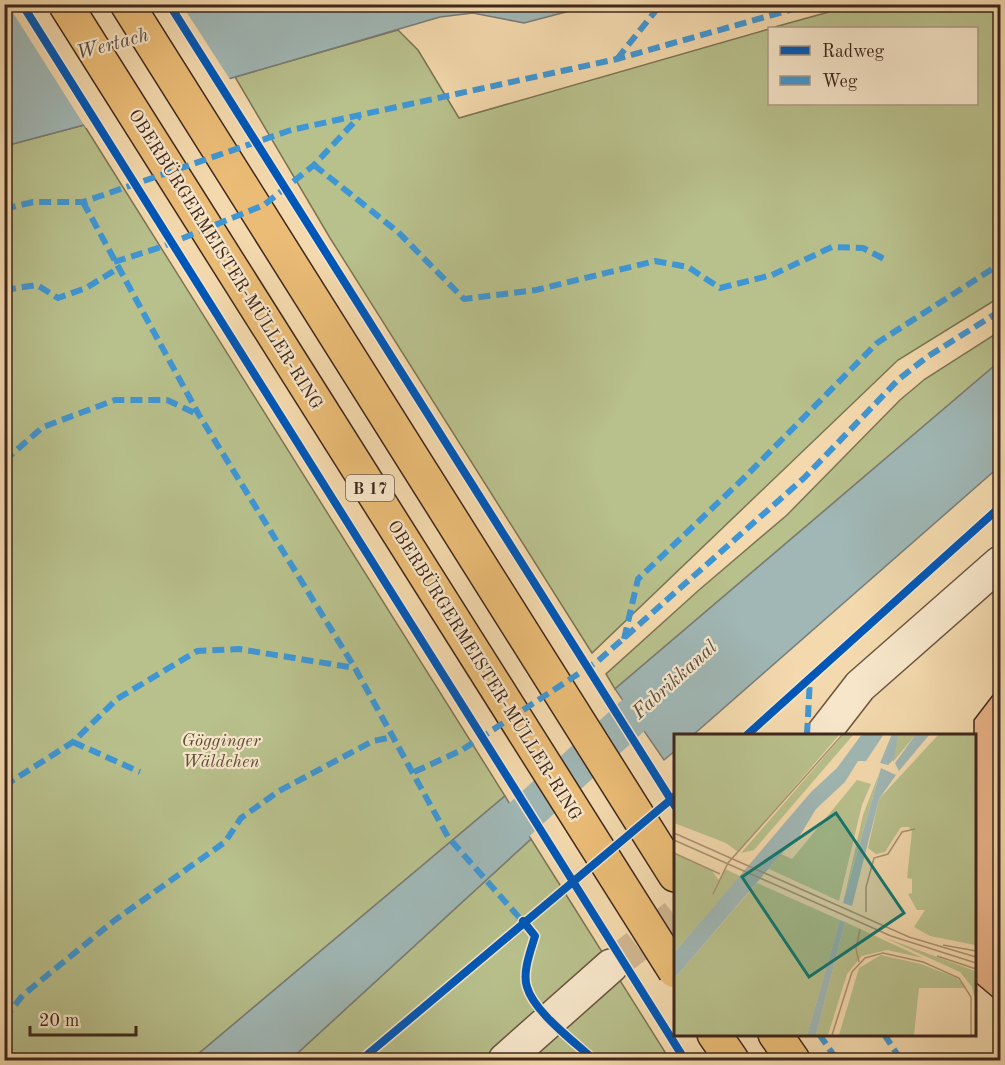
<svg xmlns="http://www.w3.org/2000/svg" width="1005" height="1065" font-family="'Old Standard TT',serif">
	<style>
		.green { fill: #b8c08c; stroke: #7b7454; stroke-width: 1.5 }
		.water { fill: #a0b7b5; stroke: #797d77; stroke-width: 1.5 }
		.pier { fill: #f3d9ad }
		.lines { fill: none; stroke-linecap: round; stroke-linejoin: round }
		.canal { stroke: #a0b7b5; stroke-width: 38 }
		.building { fill: #eab488; stroke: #3e271b; stroke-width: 1.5 }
		.minor-tunnel { stroke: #cfb590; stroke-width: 33; stroke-dasharray: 33 16; stroke-linecap: butt }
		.minor-casing { stroke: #6b5440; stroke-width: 36 }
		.highway-casing { stroke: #3e271b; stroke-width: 36 }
		.minor { stroke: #f7e6ca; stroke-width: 33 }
		.highway { stroke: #eabc76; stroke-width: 33 }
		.highway-bridge-casing { stroke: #3e271b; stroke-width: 36; stroke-linecap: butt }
		.highway-bridge { stroke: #eabc76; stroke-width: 33 }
		.quiet { stroke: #3f96d4; stroke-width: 6; stroke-dasharray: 12 6; stroke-linecap: butt }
		.cycleway-casing { stroke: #f7e6ca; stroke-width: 11 }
		.cycleway { stroke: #0057b8; stroke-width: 8 }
		.labels { text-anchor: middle; stroke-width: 4.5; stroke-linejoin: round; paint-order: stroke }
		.shield { fill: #f7e6ca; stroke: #766050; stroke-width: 1.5 }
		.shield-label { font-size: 16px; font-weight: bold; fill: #3e271b }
		.street-label { font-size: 18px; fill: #3e271b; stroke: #f7e6ca }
		.park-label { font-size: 18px; font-style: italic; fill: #5c4d37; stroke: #f7e6ca }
		.water-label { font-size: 20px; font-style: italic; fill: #564b42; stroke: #f7e6ca }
		.inset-road { fill: none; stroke: #ab9273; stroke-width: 1.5 }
		.view { fill: #0f766e; fill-opacity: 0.15; stroke: #0f766e; stroke-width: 3 }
		.inset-edge { fill: none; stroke: #3e271b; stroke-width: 3 }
	</style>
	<rect width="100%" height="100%" fill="#f3d9ad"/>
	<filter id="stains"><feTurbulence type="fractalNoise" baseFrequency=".00333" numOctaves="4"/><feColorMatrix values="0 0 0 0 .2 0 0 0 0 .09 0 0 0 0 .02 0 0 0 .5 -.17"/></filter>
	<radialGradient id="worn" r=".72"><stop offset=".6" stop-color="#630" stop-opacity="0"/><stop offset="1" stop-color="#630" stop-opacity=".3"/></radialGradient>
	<g class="green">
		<path d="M854 5H1000V297L898 360 592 653 330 238 235 77 398 30 418 50 459 118 769 29 770 104H976V28H771Z"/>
		<path d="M84 125 505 796 191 1060H5V146Z"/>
		<path d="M1000 331V361L615 689 606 674 699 590 787 515 900 400 925 379Z"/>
		<path d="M531 839 670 1060H290Z"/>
	</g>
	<g class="water">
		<path d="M5 5H581L566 12 524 23 473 13 440 17 235 77 84 125 5 146Z"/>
		<path d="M1000 361V466L693 735H675V751L664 760 615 689Z"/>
		<path d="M505 796 531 839 290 1060H191Z"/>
	</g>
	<path class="pier" d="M8 5H182L231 81 86 128Z"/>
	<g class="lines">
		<path class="canal" d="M480 852 519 820 672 680"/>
	</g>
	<path class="building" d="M1000 686V1003L974 981V720Z"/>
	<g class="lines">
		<path class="minor-tunnel" d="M611 966 675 916"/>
		<defs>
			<g id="minor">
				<path d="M822 735 860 686 1000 563"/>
				<path d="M505 1060 611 966"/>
			</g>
			<g id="highway">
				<path d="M127 4 675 875"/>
				<path d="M714 1034 732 1060"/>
				<path d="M775 1034 793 1060"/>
			</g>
		</defs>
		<use href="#minor" class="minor-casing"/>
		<use href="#highway" class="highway-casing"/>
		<use href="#minor" class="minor"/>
		<use href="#highway" class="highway"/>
		<defs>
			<path id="highway-bridge" d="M65 4 675 971"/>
		</defs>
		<use href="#highway-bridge" class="highway-bridge-casing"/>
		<use href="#highway-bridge" class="highway-bridge"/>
		<g class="quiet">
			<path d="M617 59 661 4"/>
			<path d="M314 165 398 232 464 299 536 290 655 261 688 267 720 288 772 275 832 247 863 248 888 261"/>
			<path d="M83 202 199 415 355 668 448 837 525 924"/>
			<path d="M4 209 33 202H83L291 130 617 59 811 4"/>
			<path d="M114 262 161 247 264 205 314 165 359 117"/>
			<path d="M4 290 37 285 58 298 86 288 117 269"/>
			<path d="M4 461 43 427 115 400H167L199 415"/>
			<path d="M624 639 638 579 745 477 877 343 1000 264"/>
			<path d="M807 735 810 678"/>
			<path d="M73 742 140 772"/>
			<path d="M414 772 462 750 598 661 804 478 899 379 927 357 1000 311"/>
			<path d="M4 786 73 742 117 699 197 651 239 649 355 668"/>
			<path d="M4 1019 23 995 115 920 225 842 241 818 279 791 373 741 393 737"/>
			<path d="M819 1034 837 1060"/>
			<path d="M884 1034 901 1060"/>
		</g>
		<defs>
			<g id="cycleway">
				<path d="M22 4 685 1060"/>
				<path d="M169 4 675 806"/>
				<path d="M747 735 1000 507"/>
				<path d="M523 921 535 936C531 950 522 972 527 987 534 1012 575 1042 594 1060"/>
				<path d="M361 1060 675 796"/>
			</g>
		</defs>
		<use href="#cycleway" class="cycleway-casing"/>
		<use href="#cycleway" class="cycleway"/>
	</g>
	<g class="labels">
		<rect class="shield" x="346" y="475" width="48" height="26" rx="4.5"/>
		<g class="shield-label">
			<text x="370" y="494">B 17</text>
		</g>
		<g class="street-label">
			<text transform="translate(226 259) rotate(58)" y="6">OBERBÜRGERMEISTER-MÜLLER-RING</text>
			<text transform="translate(485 670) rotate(58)" y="6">OBERBÜRGERMEISTER-MÜLLER-RING</text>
		</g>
		<g class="park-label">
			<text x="221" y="746">Gögginger<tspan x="221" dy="21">Wäldchen</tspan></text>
		</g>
		<g class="water-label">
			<text transform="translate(112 43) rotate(-15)" y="7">Wertach</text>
			<text transform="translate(674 679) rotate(-42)" y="7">Fabrikkanal</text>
		</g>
	</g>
	<g transform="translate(674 734)">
		<rect width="302" height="302" fill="#f3d9ad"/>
		<path d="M1 0H166L64 118 52 109 0 89ZM170 0H180L80 116 67 119ZM224 0H242L219 28V17ZM265 0H301V211L256 202 240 193 251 176H243L234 160 238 159V145L233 144 238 97 235 93H227L211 118 202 120 194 114 205 65ZM206 37 189 98 169 169 189 81ZM183 46 197 50 188 71 165 167 95 135 107 120 118 125ZM0 119 38 137 45 146 51 135 66 142 0 219ZM83 149 166 186 133 301H0V245ZM171 188 249 224 213 216 188 222 173 240 154 301H142ZM209 203 301 237V266L298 253 286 238ZM207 221 247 230 283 244 292 254H245L240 301H165L185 234Z" fill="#b8c08c"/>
		<path d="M188 0H210L192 27H184L171 48 142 75 122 108 110 117 0 245V219L137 58 163 34ZM218 0H224L220 25 214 31 206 29ZM242 0H256L225 37 221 29ZM207 34 222 41 205 65 178 172 169 169ZM166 186 171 188 142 301H133Z" fill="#a0b7b5"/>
		<path class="inset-road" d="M0 99 235 203 302 223M0 106 217 202 302 229M0 119 46 140M39 160 54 129 169 0M192 178V153L200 124 214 120 228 98 241 95M269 211 302 217M263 222 302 235M185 228 182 215 186 195M158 301 178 238 191 224 209 219 249 228 285 244 297 263V301"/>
		<path class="view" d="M162 79 230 179 135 243 68 143Z"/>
		<rect width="302" height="302" class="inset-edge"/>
	</g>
	<rect width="1005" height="1065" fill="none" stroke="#f3d9ad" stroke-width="24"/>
	<rect x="6" y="6" width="993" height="1053" fill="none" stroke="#3e271b" stroke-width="3"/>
	<rect x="12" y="12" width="981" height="1041" fill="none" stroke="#3e271b" stroke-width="1.5"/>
	<rect x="768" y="27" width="210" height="78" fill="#f7e6ca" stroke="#ad9a84" stroke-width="1.5"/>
	<rect x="780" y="46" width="30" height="9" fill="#0057b8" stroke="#ad9a84" stroke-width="1.5"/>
	<text x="822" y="57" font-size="18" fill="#3e271b">Radweg</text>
	<rect x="780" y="76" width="30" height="9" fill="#3f96d4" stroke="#ad9a84" stroke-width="1.5"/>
	<text x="822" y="87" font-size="18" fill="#3e271b">Weg</text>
	<path d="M30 1026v9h106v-9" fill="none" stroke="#3e271b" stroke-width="3"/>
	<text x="39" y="1026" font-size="18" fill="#3e271b" stroke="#f7e6ca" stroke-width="4.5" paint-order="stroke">20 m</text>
	<rect width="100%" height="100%" filter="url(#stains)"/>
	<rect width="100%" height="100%" fill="url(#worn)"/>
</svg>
